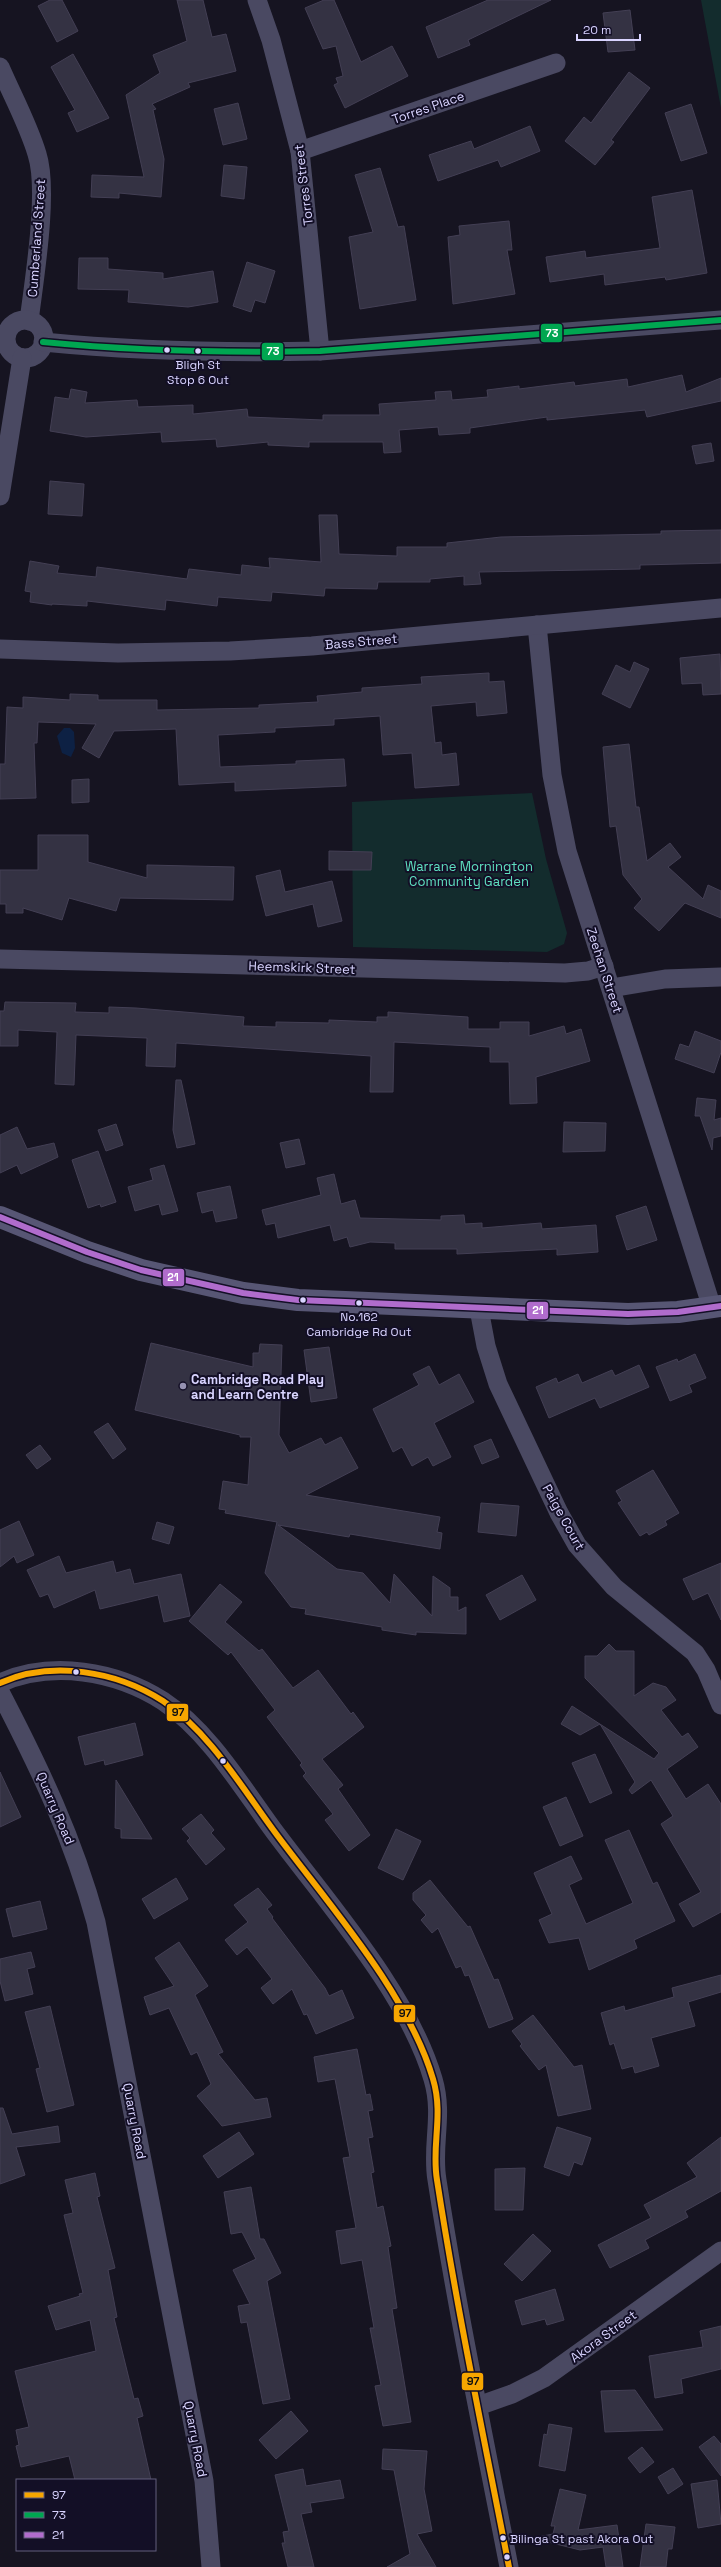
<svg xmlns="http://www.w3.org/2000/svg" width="721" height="2567" font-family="'Space Grotesk',sans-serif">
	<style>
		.green { fill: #132c2d }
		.water { fill: #0d2144 }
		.building { fill: #343243; stroke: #433f54 }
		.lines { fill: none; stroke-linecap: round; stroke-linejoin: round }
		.minor { stroke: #4a4962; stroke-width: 19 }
		.secondary { stroke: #575674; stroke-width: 22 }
		.bus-1-casing { stroke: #130f26; stroke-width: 9 }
		.bus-2-casing { stroke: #130f26; stroke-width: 9 }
		.bus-3-casing { stroke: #130f26; stroke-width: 9 }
		.bus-1 { stroke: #f7a600; stroke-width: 6 }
		.bus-2 { stroke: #00a651; stroke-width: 6 }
		.bus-3 { stroke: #b06ccc; stroke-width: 6 }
		.bus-dot { fill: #d9d4ff; stroke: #130f26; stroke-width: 1.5 }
		.poi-dot { fill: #9591b1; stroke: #130f26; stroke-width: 1.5 }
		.labels { text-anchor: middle; stroke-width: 4; stroke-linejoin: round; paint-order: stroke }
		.bus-label { font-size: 12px; fill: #d9d4ff; stroke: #130f26 }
		.street-label { font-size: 13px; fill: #d9d4ff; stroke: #130f26 }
		.park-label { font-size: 13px; fill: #5fe0c0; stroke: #130f26 }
		.poi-label { font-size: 13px; font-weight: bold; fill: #d9d4ff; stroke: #130f26; text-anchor: start }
		.line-badge { stroke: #130f26; stroke-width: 1.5 }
		.badge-label { font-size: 11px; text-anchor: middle; font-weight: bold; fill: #fff }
		.pale-badge-label { font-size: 11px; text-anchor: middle; font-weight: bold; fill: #111 }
	</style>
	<rect width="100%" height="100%" fill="#161421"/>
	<g class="green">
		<path d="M701 0H721V108Z"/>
		<path d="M532 793 546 859 567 933 564 944 547 952 353 947 352 802Z"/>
	</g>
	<path class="water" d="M64 728H70L74 732 75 748 71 757 62 753 57 736Z"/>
	<g class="building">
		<path d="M50 0H62L78 31 57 42 38 6Z"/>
		<path d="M177 0H203L212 37 226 34 236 71 188 83 190 87 152 104 156 109 153 110 164 159 161 197 119 193V198L91 197 92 175 144 177 126 95 160 73 153 55 187 41Z"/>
		<path d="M324 0H334L361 62 392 46 408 76 345 108 334 85 338 83 336 78 343 76 336 46 323 49 305 8Z"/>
		<path d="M488 0H551L468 40 470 45 438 58 426 27Z"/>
		<path d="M630 10 635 50 608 52 603 13Z"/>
		<path d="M73 54 109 118 77 132 68 113 75 110 51 67Z"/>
		<path d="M629 72 650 88 611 140 614 142 595 165 565 141 584 117 591 123Z"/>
		<path d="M238 103 247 139 223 145 214 109Z"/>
		<path d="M691 104 707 153 681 161 665 113Z"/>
		<path d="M530 126 540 151 501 167 498 160 438 181 429 155 471 141 474 149Z"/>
		<path d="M224 165 247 167 244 199 221 196Z"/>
		<path d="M380 168 398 227 404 226 416 300 360 309 349 237 373 232 355 175Z"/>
		<path d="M692 190 707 273 666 280 665 277 605 285 604 274 550 282 546 257 585 251 586 258 660 248 652 197Z"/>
		<path d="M509 221 512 250H507L515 294 453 304 448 237 460 235 459 226Z"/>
		<path d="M79 258H108V269L163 273V279L213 271 218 302 188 307 128 302 129 290 78 289Z"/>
		<path d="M247 262 275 271 265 303 255 300 251 312 233 306Z"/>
		<path d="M682 375 686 392 721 378V401L647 417 645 410 547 420V417L470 428V433L439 435 438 427 399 430 401 452 384 453 383 442H309V447L268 445V442L217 447 216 439 162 442 161 432 86 437 50 431 55 397 69 399 71 389 87 392 85 403 137 400 138 407 193 405V414L247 409 248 417 323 420V415H380L379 404 436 400 435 392 451 391 452 400 488 397 487 390 519 386V389L574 382 575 386 627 379 628 387Z"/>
		<path d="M711 443 714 461 696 464 692 446Z"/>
		<path d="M50 481 84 484 82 516 48 514Z"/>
		<path d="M319 515H337L339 554 397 556V547H447V543L501 537 661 534V531L721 530V563L640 565V569L479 572 481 584 464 585V576L430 579V582H378L377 589 325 588 324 596 272 592 271 601 218 597 217 606 166 600 165 610 87 601V606L52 604V605L30 602 31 592 25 591 30 561 59 566 57 573 96 577 97 567 187 579 189 569 241 575 242 565 270 568 269 558 321 562Z"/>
		<path d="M720 654 721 694 703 695 702 683 682 684 680 658Z"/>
		<path d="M634 662 649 669 630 708 602 694 616 665 630 672Z"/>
		<path d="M489 673V682L504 681 507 713 477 716 476 702 431 706 435 743 441 742 442 755 456 753 459 785 415 788 412 753 383 755 380 716 334 719V725L275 728V732L218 735 220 767 296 764V761L344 759 346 786 235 791V782L179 785 176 729 114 731 99 758 82 748 96 724 38 722 37 743H34L36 798 0 799V764H5L7 707 23 708V697L70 700V694L98 695V700H157V710L259 708V705L318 702 317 696 362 692V688L422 684 421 677Z"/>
		<path d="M629 744 636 807H639L647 861 670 843 681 857 668 867 703 899 708 885 721 891V918L685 903 659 931 634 908 642 899 623 875 616 826 610 827 603 747Z"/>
		<path d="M89 779V802L72 803V780Z"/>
		<path d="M38 835H88V862L147 878V865L234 867 233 900 120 898 116 911 69 898 62 920 23 908V913H6V904H0V870H38Z"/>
		<path d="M329 851 372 852 371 870H329Z"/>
		<path d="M280 870 285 892 332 881 342 921 318 927 313 904 266 916 256 876Z"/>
		<path d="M5 1002 76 1003 75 1012 109 1013V1007L136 1008 244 1017 243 1026 276 1027V1022L329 1023V1020L377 1022V1017H388V1012L468 1017V1029H500V1022H529V1036L564 1026 566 1034 581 1029 590 1061 536 1077 537 1103 510 1104 509 1062H490V1047L394 1042 393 1092H370L371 1056 176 1043 175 1067 146 1066 147 1038 76 1035 74 1085 55 1084 57 1032 18 1030V1046H0V1011H4Z"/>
		<path d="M695 1031 721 1041V1052L714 1073 675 1059 680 1044 689 1047Z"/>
		<path d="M176 1080H181L195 1144 177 1148 173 1130Z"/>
		<path d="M697 1098 716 1100 714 1120 721 1118V1136L713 1138 712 1150 700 1116H695Z"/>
		<path d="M564 1122 606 1123 605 1151 563 1152Z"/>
		<path d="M116 1124 123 1145 106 1151 98 1130Z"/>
		<path d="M17 1127 27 1149 54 1143 58 1157 21 1174 17 1165 0 1173V1135Z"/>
		<path d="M299 1139 305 1164 286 1168 280 1143Z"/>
		<path d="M98 1151 116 1202 101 1207 100 1204 88 1208 72 1160Z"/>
		<path d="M164 1165 178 1211 162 1215 159 1204 135 1211 128 1187 153 1180 150 1169Z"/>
		<path d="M334 1174 341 1204 355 1200 360 1218 441 1220V1216L464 1215 465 1224 482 1223V1228L541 1223 542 1229 596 1225 598 1252 557 1255V1249L457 1254V1249H395V1243L370 1242 350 1247 347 1237 334 1241 330 1225 278 1238 275 1223 266 1225 262 1210 321 1195 317 1178Z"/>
		<path d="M230 1186 237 1218 216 1222 213 1210 202 1213 197 1193Z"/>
		<path d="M646 1206 657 1240 627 1250 616 1216Z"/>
		<path d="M151 1343 253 1367V1353H259L260 1344 282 1345 279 1435 289 1453 321 1438 325 1445 341 1437 358 1468 306 1495 440 1517 437 1532 442 1533 440 1549 350 1534 349 1537 278 1525 337 1569 363 1573 390 1603 394 1574 432 1616 433 1576 450 1588V1597H458V1611L466 1607V1634L416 1632V1635L382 1630V1627L305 1614 306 1609 291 1607 265 1573 277 1522 225 1513 226 1510 219 1509 223 1481 248 1485 251 1437H240V1435L135 1410Z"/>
		<path d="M329 1347 337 1398 311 1402 304 1350Z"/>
		<path d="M695 1354 706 1378 689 1385 692 1392 670 1401 656 1367 677 1359 678 1362Z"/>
		<path d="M639 1365 649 1387 600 1408 595 1398 549 1418 536 1387 556 1378 558 1383 578 1374 582 1383 612 1370 615 1376Z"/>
		<path d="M429 1366 439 1385 459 1374 474 1402 434 1423 451 1457 433 1466 428 1457 412 1466 402 1447 393 1452 373 1409 419 1385 413 1374Z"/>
		<path d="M108 1423 126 1449 113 1459 94 1432Z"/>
		<path d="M491 1439 499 1457 482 1464 474 1446Z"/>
		<path d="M40 1445 51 1459 37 1469 26 1455Z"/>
		<path d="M653 1470 679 1513 665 1521 667 1525 649 1535 647 1532 640 1536 618 1503 622 1501 616 1491Z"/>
		<path d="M481 1503 519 1506 516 1536 478 1532Z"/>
		<path d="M19 1521 34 1555 17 1563 14 1556 0 1567V1530Z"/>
		<path d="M157 1522 174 1527 169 1544 152 1539Z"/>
		<path d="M59 1556 66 1573 113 1561 116 1573 130 1569 134 1584 181 1574 190 1616 164 1622 158 1595 100 1609 95 1590 54 1608 48 1594 40 1597 27 1570Z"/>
		<path d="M721 1563V1620L708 1593 693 1600 683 1579Z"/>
		<path d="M522 1575 536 1600 500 1620 486 1595Z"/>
		<path d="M220 1584 242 1602 225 1622 259 1651 262 1649 293 1688 318 1670 351 1714 353 1712 364 1727 322 1759 343 1785 338 1789 370 1835 349 1851 325 1820 333 1814 303 1776 306 1773 300 1765 302 1763 267 1717 275 1710 231 1652 228 1655 189 1621Z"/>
		<path d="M609 1644 616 1651H634V1696L653 1683 666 1687 676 1700 661 1710 682 1737 688 1733 698 1747 667 1769 686 1799 708 1784 721 1804V1912L693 1927 679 1904 701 1892 661 1824 673 1816 651 1780 632 1794 629 1790 635 1782 600 1724 580 1735 561 1724 572 1706 654 1759 659 1753 585 1678V1656H597Z"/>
		<path d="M135 1723 143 1755 105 1765 104 1760 85 1765 78 1737Z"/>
		<path d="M595 1754 612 1793 590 1803 572 1763Z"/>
		<path d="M0 1772 21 1817 0 1827Z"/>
		<path d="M116 1780 152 1839 121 1838V1829L115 1828Z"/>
		<path d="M566 1797 583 1836 560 1846 543 1807Z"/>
		<path d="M201 1814 214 1830 211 1833 225 1849 206 1865 187 1841 190 1838 182 1829Z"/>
		<path d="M396 1829 421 1841 403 1880 378 1868Z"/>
		<path d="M629 1830 653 1884 657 1882 675 1921 634 1940 637 1948 589 1970 579 1938 549 1943 539 1920 552 1914 534 1873 571 1856 582 1879 569 1885 586 1924 633 1903 605 1840Z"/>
		<path d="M176 1878 188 1899 154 1919 142 1899Z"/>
		<path d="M430 1880 468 1927 470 1926 494 1980 498 1979 513 2019 489 2028 469 1975 465 1976 461 1966 456 1968 438 1928 432 1933 421 1920 426 1915 413 1900V1893Z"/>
		<path d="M258 1888 272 1905 267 1909 273 1917 272 1918 325 1988 329 1996 342 1990 354 2018 316 2034 307 2014 304 2015 292 1989 273 2004 261 1988 272 1979 247 1947 237 1955 225 1940 248 1922 234 1905Z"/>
		<path d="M40 1901 47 1929 13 1937 6 1909Z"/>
		<path d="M179 1942 208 1986 195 1995 223 2052 218 2054 255 2100 267 2098 271 2117 222 2126 197 2096 211 2084 197 2052 191 2055 169 2008 150 2015 144 1997 174 1986 155 1958Z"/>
		<path d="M31 1952 35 1967 27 1969 33 1994 5 2001 0 1981V1959Z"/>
		<path d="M721 1975V1992L688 2002 695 2026 651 2038 659 2066 635 2073 633 2066 622 2069 614 2043 610 2045 601 2013 624 2006 625 2011 674 1997 672 1988Z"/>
		<path d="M50 2006 74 2105 47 2112 36 2069 40 2068 25 2012Z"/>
		<path d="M533 2015 574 2067 582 2065 591 2109 558 2116 546 2065 539 2070 520 2046 522 2044 512 2031Z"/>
		<path d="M357 2049 366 2095 370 2094 373 2110 368 2111 373 2137 368 2138 374 2172 371 2173 377 2208 383 2206 391 2246 388 2247 397 2308 392 2309 411 2422 383 2426 375 2386 381 2385 370 2328H374L362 2260 341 2264 336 2231 356 2228 343 2158 350 2157 335 2079 318 2082 314 2057Z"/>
		<path d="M0 2108H3L12 2134 58 2126 60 2142 16 2147 25 2175 0 2184Z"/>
		<path d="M557 2127 591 2138 582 2165 574 2162 569 2176 544 2167Z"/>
		<path d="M239 2132 254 2154 218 2178 203 2156Z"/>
		<path d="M721 2137V2191L685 2211 688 2217 645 2240 649 2248 610 2268 598 2245 651 2218 644 2205 697 2177 687 2163Z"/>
		<path d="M525 2168 523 2210H495V2169Z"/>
		<path d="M95 2173 100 2196 97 2197 115 2268 108 2270 117 2317 114 2318 134 2399 138 2398 143 2416 137 2418 151 2480H75L69 2456 21 2467 16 2446 19 2445 16 2430 29 2427 15 2371 96 2351 90 2320 56 2330 48 2306 80 2296 79 2294 83 2293 64 2215 73 2213 65 2180Z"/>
		<path d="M251 2187 260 2239H264L281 2273 267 2281 290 2399 263 2404 247 2322 241 2323 238 2306 250 2304 233 2270 256 2259 242 2232 231 2234 224 2192Z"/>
		<path d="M533 2234 551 2251 522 2281 504 2264Z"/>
		<path d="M555 2289 564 2320 547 2325 545 2319 522 2325 515 2301Z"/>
		<path d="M721 2326V2369L681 2379 683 2393 655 2398 649 2356 703 2347 700 2331Z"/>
		<path d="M635 2390 663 2430 605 2432 601 2391Z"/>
		<path d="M291 2411 308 2431 276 2459 259 2440Z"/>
		<path d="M549 2424 572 2428 565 2471 539 2466 544 2434 547 2435Z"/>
		<path d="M714 2436 721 2444V2476L699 2447Z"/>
		<path d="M642 2447 654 2462 640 2473 628 2458Z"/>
		<path d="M383 2449 427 2451 424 2489 432 2531 417 2534 436 2567H387L410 2554 394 2470 382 2469Z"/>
		<path d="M673 2468 683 2484 668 2494 658 2477Z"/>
		<path d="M303 2469 306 2486 340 2480 344 2498 310 2503 312 2512 301 2514 314 2567H288L282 2543H285L283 2532 289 2531 275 2475Z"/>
		<path d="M717 2480 721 2524 698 2528 691 2484Z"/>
		<path d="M560 2489 586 2495 578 2530 617 2525 623 2567H606L603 2547 580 2550 532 2538 553 2534 555 2526H551Z"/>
		<path d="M646 2524 675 2527 672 2549H668L666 2567H640Z"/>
	</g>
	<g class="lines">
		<g class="minor">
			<path d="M257 0 271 40 300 151 320 351"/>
			<path d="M0 67C12 95 28 124 37 154 49 191 34 280 29 321"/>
			<path d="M300 151 556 63"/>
			<circle cx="25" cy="339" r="19"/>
			<path d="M43 342C135 351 228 353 320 351L721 320"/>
			<path d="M0 496 22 358"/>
			<path d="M537 625 552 775 567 851 712 1308"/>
			<path d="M0 649 118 653 230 651 312 646 721 608"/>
			<path d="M0 959 565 973 588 971 604 966"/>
			<path d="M611 988 665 979 721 977"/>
			<path d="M479 1309 486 1346 498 1384 559 1513 577 1545 614 1587 695 1653 706 1670 721 1705"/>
			<path d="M0 1683C52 1660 116 1671 163 1701 210 1732 244 1791 277 1835 330 1906 408 1994 433 2079 444 2116 431 2145 437 2180 457 2310 484 2438 509 2567"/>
			<path d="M0 1692C40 1769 73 1838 96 1922L204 2481 211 2567"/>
			<path d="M478 2406 512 2394 544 2378 721 2251"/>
		</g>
		<path class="secondary" d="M0 1217 87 1252 141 1270 243 1293 298 1300 628 1314 678 1312 721 1306"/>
		<defs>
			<path id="bus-1" d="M0 1683C52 1660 116 1671 163 1701 210 1732 244 1791 277 1835 330 1906 408 1994 433 2079 444 2116 431 2145 437 2180 457 2310 484 2438 509 2567"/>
			<path id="bus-2" d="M43 342C135 351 228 353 320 351L721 320"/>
			<path id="bus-3" d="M0 1217 87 1252 141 1270 243 1293 298 1300 628 1314 678 1312 721 1306"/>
		</defs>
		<use href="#bus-1" class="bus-1-casing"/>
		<use href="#bus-2" class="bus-2-casing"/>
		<use href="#bus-3" class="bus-3-casing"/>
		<use href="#bus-1" class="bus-1"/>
		<use href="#bus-2" class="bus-2"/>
		<use href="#bus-3" class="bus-3"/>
	</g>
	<g class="bus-dot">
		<circle cx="167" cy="350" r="3.5"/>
		<circle cx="198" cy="351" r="3.5"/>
		<circle cx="303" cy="1300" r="3.5"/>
		<circle cx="359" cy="1303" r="3.5"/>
		<circle cx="76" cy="1672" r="3.5"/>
		<circle cx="223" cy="1761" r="3.5"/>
		<circle cx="503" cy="2538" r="3.5"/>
		<circle cx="507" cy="2557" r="3.5"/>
	</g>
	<circle class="poi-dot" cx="183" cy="1386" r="4"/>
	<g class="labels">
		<g class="bus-label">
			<text x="198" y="369">Bligh St<tspan x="198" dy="15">Stop 6 Out</tspan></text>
			<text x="359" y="1321">No.162<tspan x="359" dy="15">Cambridge Rd Out</tspan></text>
			<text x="510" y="2543" text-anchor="start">Bilinga St past Akora Out</text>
		</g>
		<g class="street-label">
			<text transform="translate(428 107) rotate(-19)" y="5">Torres Place</text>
			<text transform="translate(303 185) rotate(-97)" y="5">Torres Street</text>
			<text transform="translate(36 238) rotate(-86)" y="5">Cumberland Street</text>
			<text transform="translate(361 641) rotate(-5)" y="5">Bass Street</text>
			<text transform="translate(302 967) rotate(2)" y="5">Heemskirk Street</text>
			<text transform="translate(605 970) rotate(72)" y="5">Zeehan Street</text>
			<text transform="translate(564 1517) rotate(61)" y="5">Paige Court</text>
			<text transform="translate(56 1808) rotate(67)" y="5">Quarry Road</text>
			<text transform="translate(135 2121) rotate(79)" y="5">Quarry Road</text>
			<text transform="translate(603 2336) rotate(-36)" y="5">Akora Street</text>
			<text transform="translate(196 2439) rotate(79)" y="5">Quarry Road</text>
		</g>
		<g class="park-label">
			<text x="469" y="871">Warrane Mornington<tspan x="469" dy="15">Community Garden</tspan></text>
		</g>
		<g class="poi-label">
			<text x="191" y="1384">Cambridge Road Play<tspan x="191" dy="15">and Learn Centre</tspan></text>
		</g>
	</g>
	<g class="line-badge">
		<rect x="540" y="323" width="23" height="20" rx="4" fill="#00a651"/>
		<rect x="261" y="342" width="23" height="19" rx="4" fill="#00a651"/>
		<rect x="162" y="1268" width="23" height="19" rx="4" fill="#b06ccc"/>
		<rect x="526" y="1301" width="23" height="19" rx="4" fill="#b06ccc"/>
		<rect x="166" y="1703" width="23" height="19" rx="4" fill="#f7a600"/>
		<rect x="393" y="2004" width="23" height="19" rx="4" fill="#f7a600"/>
		<rect x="461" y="2372" width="23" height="19" rx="4" fill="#f7a600"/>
	</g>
	<g class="badge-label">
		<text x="552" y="337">73</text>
		<text x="273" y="355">73</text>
		<text x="173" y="1281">21</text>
		<text x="538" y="1314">21</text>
	</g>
	<g class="pale-badge-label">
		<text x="178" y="1716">97</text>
		<text x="405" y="2017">97</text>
		<text x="473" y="2385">97</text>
	</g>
	<rect x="16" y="2479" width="140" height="72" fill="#130f26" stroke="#625e7d"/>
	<rect x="24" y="2492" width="20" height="6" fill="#f7a600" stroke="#625e7d"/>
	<text x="52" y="2499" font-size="12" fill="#d9d4ff">97</text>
	<rect x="24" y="2512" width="20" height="6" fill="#00a651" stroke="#625e7d"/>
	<text x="52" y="2519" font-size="12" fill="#d9d4ff">73</text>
	<rect x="24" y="2532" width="20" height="6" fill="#b06ccc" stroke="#625e7d"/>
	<text x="52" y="2539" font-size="12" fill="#d9d4ff">21</text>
	<path d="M577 34v6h63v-6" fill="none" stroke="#d9d4ff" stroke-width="2"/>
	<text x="583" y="34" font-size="12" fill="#d9d4ff" stroke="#130f26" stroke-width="3" paint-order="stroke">20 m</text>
</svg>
